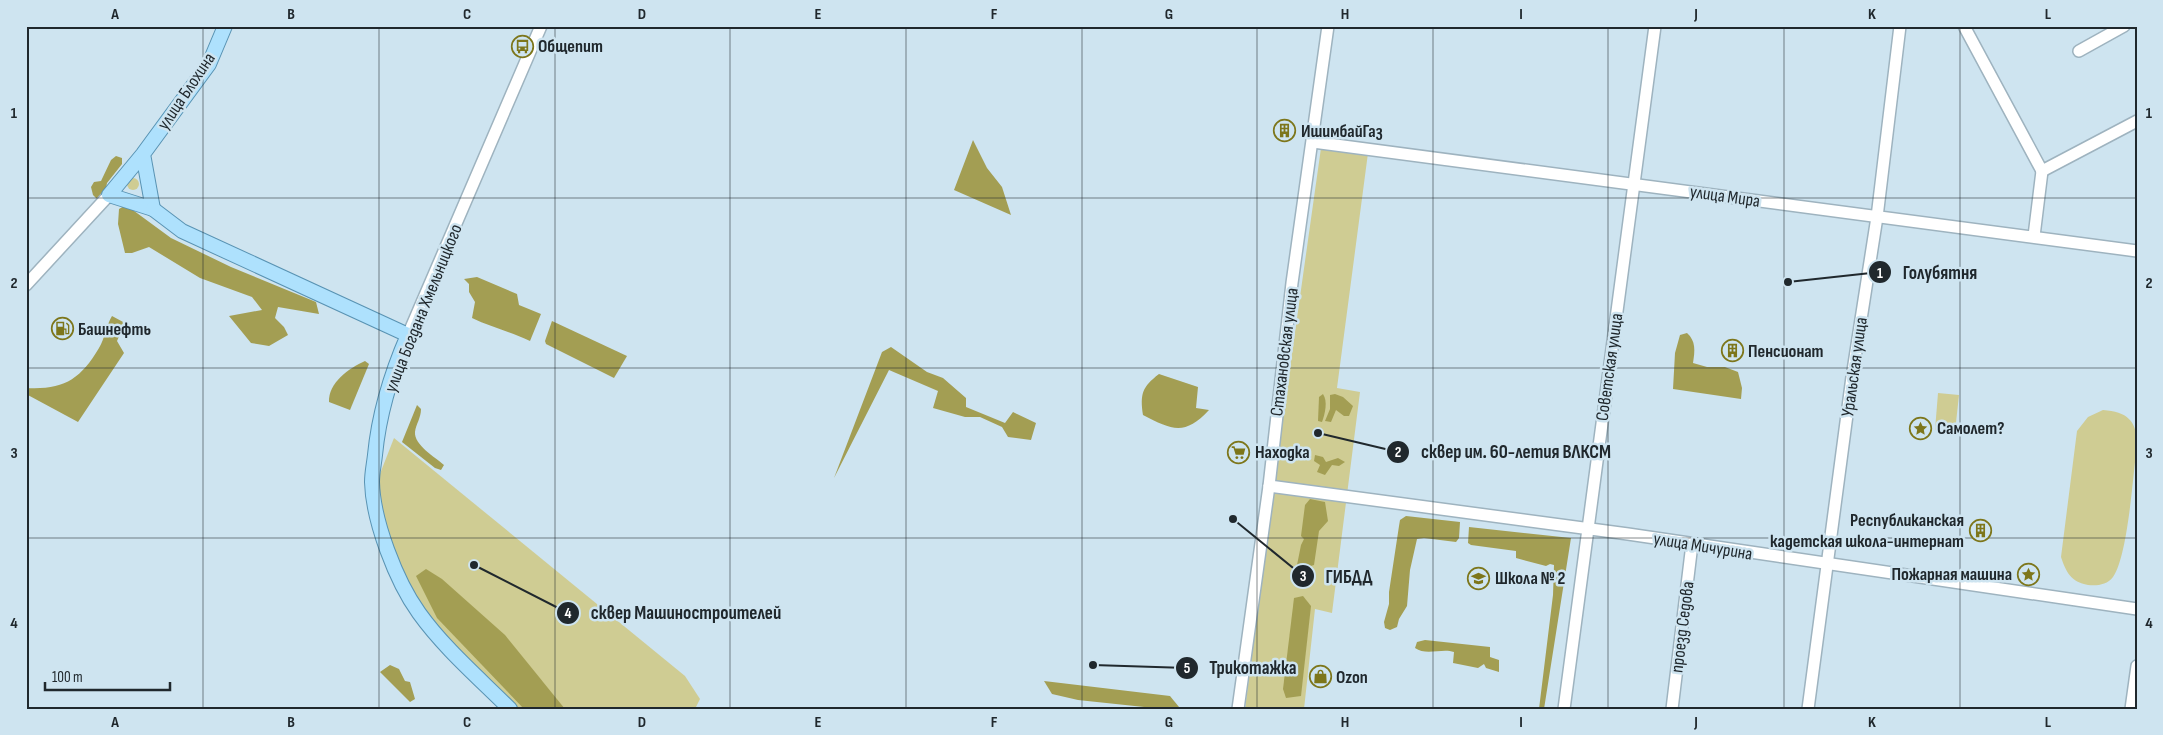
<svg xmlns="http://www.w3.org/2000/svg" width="2163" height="735" font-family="'Sofia Sans Condensed',sans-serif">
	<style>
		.green { fill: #cfcc93 }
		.forest { fill: #a39e53 }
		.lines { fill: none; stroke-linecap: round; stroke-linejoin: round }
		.minor-casing { stroke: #9eb3bf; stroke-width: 14 }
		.major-casing { stroke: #5993b3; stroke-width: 16 }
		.minor { stroke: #fff; stroke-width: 11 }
		.major { stroke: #aee1fd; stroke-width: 14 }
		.grid { fill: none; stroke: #20282d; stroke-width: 1; stroke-opacity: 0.55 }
		.labels { text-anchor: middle; stroke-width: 5; stroke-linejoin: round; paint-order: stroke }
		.poi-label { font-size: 18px; font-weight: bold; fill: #20282d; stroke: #cee4f0; text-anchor: start }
		.street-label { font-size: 18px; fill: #20282d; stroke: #cee4f0 }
		.leader { fill: none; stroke: #20282d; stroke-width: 2 }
		.callout-dot { fill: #20282d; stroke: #cee4f0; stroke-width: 2 }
		.mark-label { font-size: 15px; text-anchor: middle; font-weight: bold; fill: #fff }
		.callout-label { font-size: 19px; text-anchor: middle; font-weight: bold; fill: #20282d; stroke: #cee4f0; stroke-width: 5; stroke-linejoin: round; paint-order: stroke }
		.neatline { fill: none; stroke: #20282d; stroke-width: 2 }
		.grid-label { font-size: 16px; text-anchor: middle; font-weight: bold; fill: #20282d }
	</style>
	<rect width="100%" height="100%" fill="#cee4f0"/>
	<g class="green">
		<path d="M1321 148 1368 153 1337 388 1360 392 1332 613 1315 609 1304 709H1245L1275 474Z"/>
		<circle cx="133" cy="184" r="6"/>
		<path d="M1938 393 1959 395 1955 432 1935 430Z"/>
		<path d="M2103 410C2127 412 2137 420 2137 445 2133 474 2128 556 2113 577 2107 585 2097 586 2088 585 2071 582 2066 572 2061 557L2077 431 2088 417Z"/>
		<path d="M394 438 685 676 700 699 695 709H517L442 634 406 583 390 548 376 484Z"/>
	</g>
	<g class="forest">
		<path d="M973 140 987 168 1002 187 1011 215 954 190Z"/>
		<path d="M116 156 122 158V164L107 183 105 194 102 198 97 199 93 195 91 187 94 182 101 181 111 160Z"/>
		<path d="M126 205 171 238 231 267 316 302 319 314 278 307 275 318 284 327 288 335 269 346 251 343 229 316 262 310 252 297 200 278 149 247 132 253H125L118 224 119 209Z"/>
		<path d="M477 277 517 294 519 305 541 314 530 341C511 332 491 327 472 318L475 302 469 292V284L464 279Z"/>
		<path d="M112 316 125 323 117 341 124 353 78 422 26 394V388C63 390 80 380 99 348 105 338 106 326 112 316Z"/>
		<path d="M552 321 627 356 614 378 546 344 545 341Z"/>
		<path d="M1687 333C1696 341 1695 351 1693 363L1707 367H1725L1738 372 1742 388 1741 399 1673 389 1675 353 1680 335Z"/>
		<path d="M891 347 927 372 943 378 966 398V407L1005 423 1013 412 1036 423 1031 440 1008 437 1002 427 980 417H965L933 408 938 391 889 370 834 478 882 352Z"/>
		<path d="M365 361 369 364 350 410 329 402C328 383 349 368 365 361Z"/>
		<path d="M1159 374 1198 387 1196 408 1209 410C1185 436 1172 430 1143 415 1140 394 1142 387 1159 374Z"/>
		<path d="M1323 394C1328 401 1325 414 1322 422L1318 421 1319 397Z"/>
		<path d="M1335 394 1343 397 1353 406 1349 416H1344L1336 410 1331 422 1325 421 1330 409V395Z"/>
		<path d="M417 405 421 409C421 418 416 424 415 432 414 445 435 457 444 465L441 470 435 468 402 442Z"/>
		<path d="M1315 455 1323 457 1326 462 1338 458 1345 462 1339 466 1332 465 1325 475 1317 472 1320 465 1314 461Z"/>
		<path d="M1310 499 1325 502 1328 521 1319 531 1314 565 1307 567 1297 565 1301 545 1304 539 1301 536 1305 505Z"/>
		<path d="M1406 516 1460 522 1459 538 1456 542 1424 538 1417 539 1410 570 1407 606 1399 619 1397 627 1390 630 1385 628 1384 622 1389 604V592L1399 526 1400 520Z"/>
		<path d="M1469 527 1571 538 1544 709H1539L1553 595 1554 565 1550 564 1546 566 1516 558V551L1471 545 1468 543Z"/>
		<path d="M426 569 442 579 505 635 565 709H524L437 618 416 576Z"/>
		<path d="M1303 596 1311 606 1301 696 1286 698 1283 689 1294 598Z"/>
		<path d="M1425 640 1490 647V657L1499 660V672L1486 668 1484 664 1478 668 1453 663 1454 652C1442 648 1426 656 1415 648L1417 642Z"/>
		<path d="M390 665 399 669 405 681 410 682 415 699 410 702 380 672Z"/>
		<path d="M1044 681 1170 696 1179 707 1163 709 1078 700 1052 694Z"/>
	</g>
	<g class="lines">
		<defs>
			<g id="minor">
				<path d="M1964 26 2042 171"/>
				<path d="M2079 51 2124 26"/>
				<path d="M1313 142 2137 251"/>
				<path d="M2042 171 2137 121"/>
				<path d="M2034 236 2042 171"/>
				<path d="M26 285 109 195"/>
				<path d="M408 335 541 26"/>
				<path d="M1269 486 1628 534 2137 609"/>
				<path d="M1238 709 1269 486 1292 283 1328 26"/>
				<path d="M1564 709 1655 26"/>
				<path d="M1672 709 1692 544"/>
				<path d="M1808 709 1852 377 1877 217 1900 26"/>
				<path d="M2131 709 2137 666"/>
			</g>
			<g id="major">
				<path d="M143 154 153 209 109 195 143 154 209 64 225 26"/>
				<path d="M153 209 182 231 408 335C391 374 379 413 375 455 374 464 372 473 372 482 373 521 396 581 419 613 444 648 479 678 510 709"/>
			</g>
		</defs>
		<use href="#minor" class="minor-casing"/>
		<use href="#major" class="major-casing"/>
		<use href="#minor" class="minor"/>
		<use href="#major" class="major"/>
	</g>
	<path class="grid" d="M203 26V709M379 26V709M555 26V709M730 26V709M906 26V709M1082 26V709M1257 26V709M1433 26V709M1608 26V709M1784 26V709M1960 26V709M26 198H2137M26 368H2137M26 538H2137"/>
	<defs>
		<symbol id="bus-ring" viewBox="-11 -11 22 22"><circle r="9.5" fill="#cee4f0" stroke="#7d761b" stroke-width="1.5"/><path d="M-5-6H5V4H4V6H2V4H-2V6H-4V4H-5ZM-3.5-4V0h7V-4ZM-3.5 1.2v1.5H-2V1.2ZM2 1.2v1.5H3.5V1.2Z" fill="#7d761b"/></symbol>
		<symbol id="building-ring" viewBox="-11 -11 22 22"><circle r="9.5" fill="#cee4f0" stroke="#7d761b" stroke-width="1.5"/><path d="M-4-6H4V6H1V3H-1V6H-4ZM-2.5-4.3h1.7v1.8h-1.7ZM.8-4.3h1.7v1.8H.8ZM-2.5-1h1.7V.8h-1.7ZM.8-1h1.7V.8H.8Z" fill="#7d761b"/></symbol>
		<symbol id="fuel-ring" viewBox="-11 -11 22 22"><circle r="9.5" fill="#cee4f0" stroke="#7d761b" stroke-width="1.5"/><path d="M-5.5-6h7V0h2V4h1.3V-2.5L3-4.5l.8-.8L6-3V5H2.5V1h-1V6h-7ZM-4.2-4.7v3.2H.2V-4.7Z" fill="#7d761b"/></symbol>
		<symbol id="sight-ring" viewBox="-11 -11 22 22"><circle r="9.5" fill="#cee4f0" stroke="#7d761b" stroke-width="1.5"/><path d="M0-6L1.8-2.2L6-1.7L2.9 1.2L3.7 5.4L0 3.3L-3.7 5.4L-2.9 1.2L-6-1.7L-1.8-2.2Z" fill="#7d761b"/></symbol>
		<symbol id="supermarket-ring" viewBox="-11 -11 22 22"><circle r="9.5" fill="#cee4f0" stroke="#7d761b" stroke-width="1.5"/><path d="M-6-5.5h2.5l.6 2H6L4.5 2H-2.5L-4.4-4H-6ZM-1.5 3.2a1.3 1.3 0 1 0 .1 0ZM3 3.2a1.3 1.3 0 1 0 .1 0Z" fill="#7d761b"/></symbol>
		<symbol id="school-ring" viewBox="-11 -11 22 22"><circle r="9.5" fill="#cee4f0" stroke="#7d761b" stroke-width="1.5"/><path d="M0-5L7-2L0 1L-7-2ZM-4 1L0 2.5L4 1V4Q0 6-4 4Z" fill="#7d761b"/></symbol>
		<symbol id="shop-ring" viewBox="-11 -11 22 22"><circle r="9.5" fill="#cee4f0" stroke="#7d761b" stroke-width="1.5"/><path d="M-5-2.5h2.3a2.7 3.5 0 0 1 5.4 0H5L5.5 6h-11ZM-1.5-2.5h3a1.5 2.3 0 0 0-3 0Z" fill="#7d761b"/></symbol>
	</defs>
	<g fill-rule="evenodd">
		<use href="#bus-ring" x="510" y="34" width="25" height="25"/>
		<use href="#building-ring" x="1272" y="118" width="25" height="25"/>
		<use href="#fuel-ring" x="50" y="316" width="25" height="25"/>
		<use href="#building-ring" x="1720" y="338" width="25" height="25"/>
		<use href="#sight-ring" x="1908" y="416" width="25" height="25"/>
		<use href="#supermarket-ring" x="1226" y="440" width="25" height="25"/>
		<use href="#building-ring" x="1968" y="518" width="25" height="25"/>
		<use href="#sight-ring" x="2016" y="562" width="25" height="25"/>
		<use href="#school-ring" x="1466" y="566" width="25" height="25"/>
		<use href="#shop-ring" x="1308" y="664" width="25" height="25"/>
	</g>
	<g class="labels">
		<g class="poi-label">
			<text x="538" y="52">Общепит</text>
			<text x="1301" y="137">ИшимбайГаз</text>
			<text x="78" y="335">Башнефть</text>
			<text x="1748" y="357">Пенсионат</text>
			<text x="1937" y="434">Самолет?</text>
			<text x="1255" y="458">Находка</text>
			<text x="1964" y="526" text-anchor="end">Республиканская<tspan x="1964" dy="21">кадетская школа-интернат</tspan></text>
			<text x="2012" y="580" text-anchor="end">Пожарная машина</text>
			<text x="1495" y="584">Школа № 2</text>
			<text x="1336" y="683">Ozon</text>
		</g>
		<g class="street-label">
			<text transform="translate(186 91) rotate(-56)" y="6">улица Блохина</text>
			<text transform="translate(1725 196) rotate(8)" y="6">улица Мира</text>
			<text transform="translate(423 308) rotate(-68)" y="6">улица Богдана Хмельницкого</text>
			<text transform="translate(1284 352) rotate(-83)" y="6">Стахановская улица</text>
			<text transform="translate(1609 367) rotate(-82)" y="6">Советская улица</text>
			<text transform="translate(1854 367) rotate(-82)" y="6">Уральская улица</text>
			<text transform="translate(1703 546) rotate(9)" y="6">улица Мичурина</text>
			<text transform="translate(1682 627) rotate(-83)" y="6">проезд Седова</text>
		</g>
	</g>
	<path class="leader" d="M1788 282L1880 272M1318 433L1398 452M1233 519L1303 576M474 565L568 613M1093 665L1187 668"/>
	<g class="callout-dot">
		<circle cx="1788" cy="282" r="5"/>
		<circle cx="1318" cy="433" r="5"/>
		<circle cx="1233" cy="519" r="5"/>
		<circle cx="474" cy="565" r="5"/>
		<circle cx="1093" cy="665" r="5"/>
		<circle cx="1880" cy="272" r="12"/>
		<circle cx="1398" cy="452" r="12"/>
		<circle cx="1303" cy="576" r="12"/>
		<circle cx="568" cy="613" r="12"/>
		<circle cx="1187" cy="668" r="12"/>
	</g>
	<g class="mark-label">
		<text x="1880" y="278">1</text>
		<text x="1398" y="457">2</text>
		<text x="1303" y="581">3</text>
		<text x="568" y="618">4</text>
		<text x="1187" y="673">5</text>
	</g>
	<g class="callout-label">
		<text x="1940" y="279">Голубятня</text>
		<text x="1516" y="458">сквер им. 60-летия ВЛКСМ</text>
		<text x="1349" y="583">ГИБДД</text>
		<text x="686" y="619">сквер Машиностроителей</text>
		<text x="1253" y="674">Трикотажка</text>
	</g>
	<rect width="2163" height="735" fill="none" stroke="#cee4f0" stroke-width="55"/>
	<path d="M45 682v8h125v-8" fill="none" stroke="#20282d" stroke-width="2.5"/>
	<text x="52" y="682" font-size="15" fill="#20282d" stroke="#cee4f0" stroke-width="4" paint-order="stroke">100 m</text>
	<rect x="28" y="28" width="2108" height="680" class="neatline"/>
	<g class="grid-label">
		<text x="115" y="19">A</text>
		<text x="291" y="19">B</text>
		<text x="467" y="19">C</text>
		<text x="642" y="19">D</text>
		<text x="818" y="19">E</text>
		<text x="994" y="19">F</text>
		<text x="1169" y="19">G</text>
		<text x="1345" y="19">H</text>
		<text x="1521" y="19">I</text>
		<text x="1696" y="19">J</text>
		<text x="1872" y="19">K</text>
		<text x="2048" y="19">L</text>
		<text x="14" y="118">1</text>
		<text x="2149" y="118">1</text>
		<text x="14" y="288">2</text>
		<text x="2149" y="288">2</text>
		<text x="14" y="458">3</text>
		<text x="2149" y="458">3</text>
		<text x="14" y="628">4</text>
		<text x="2149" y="628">4</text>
		<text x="115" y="727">A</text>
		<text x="291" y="727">B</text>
		<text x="467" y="727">C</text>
		<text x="642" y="727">D</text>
		<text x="818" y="727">E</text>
		<text x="994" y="727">F</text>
		<text x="1169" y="727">G</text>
		<text x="1345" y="727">H</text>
		<text x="1521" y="727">I</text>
		<text x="1696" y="727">J</text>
		<text x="1872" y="727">K</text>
		<text x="2048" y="727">L</text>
	</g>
</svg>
